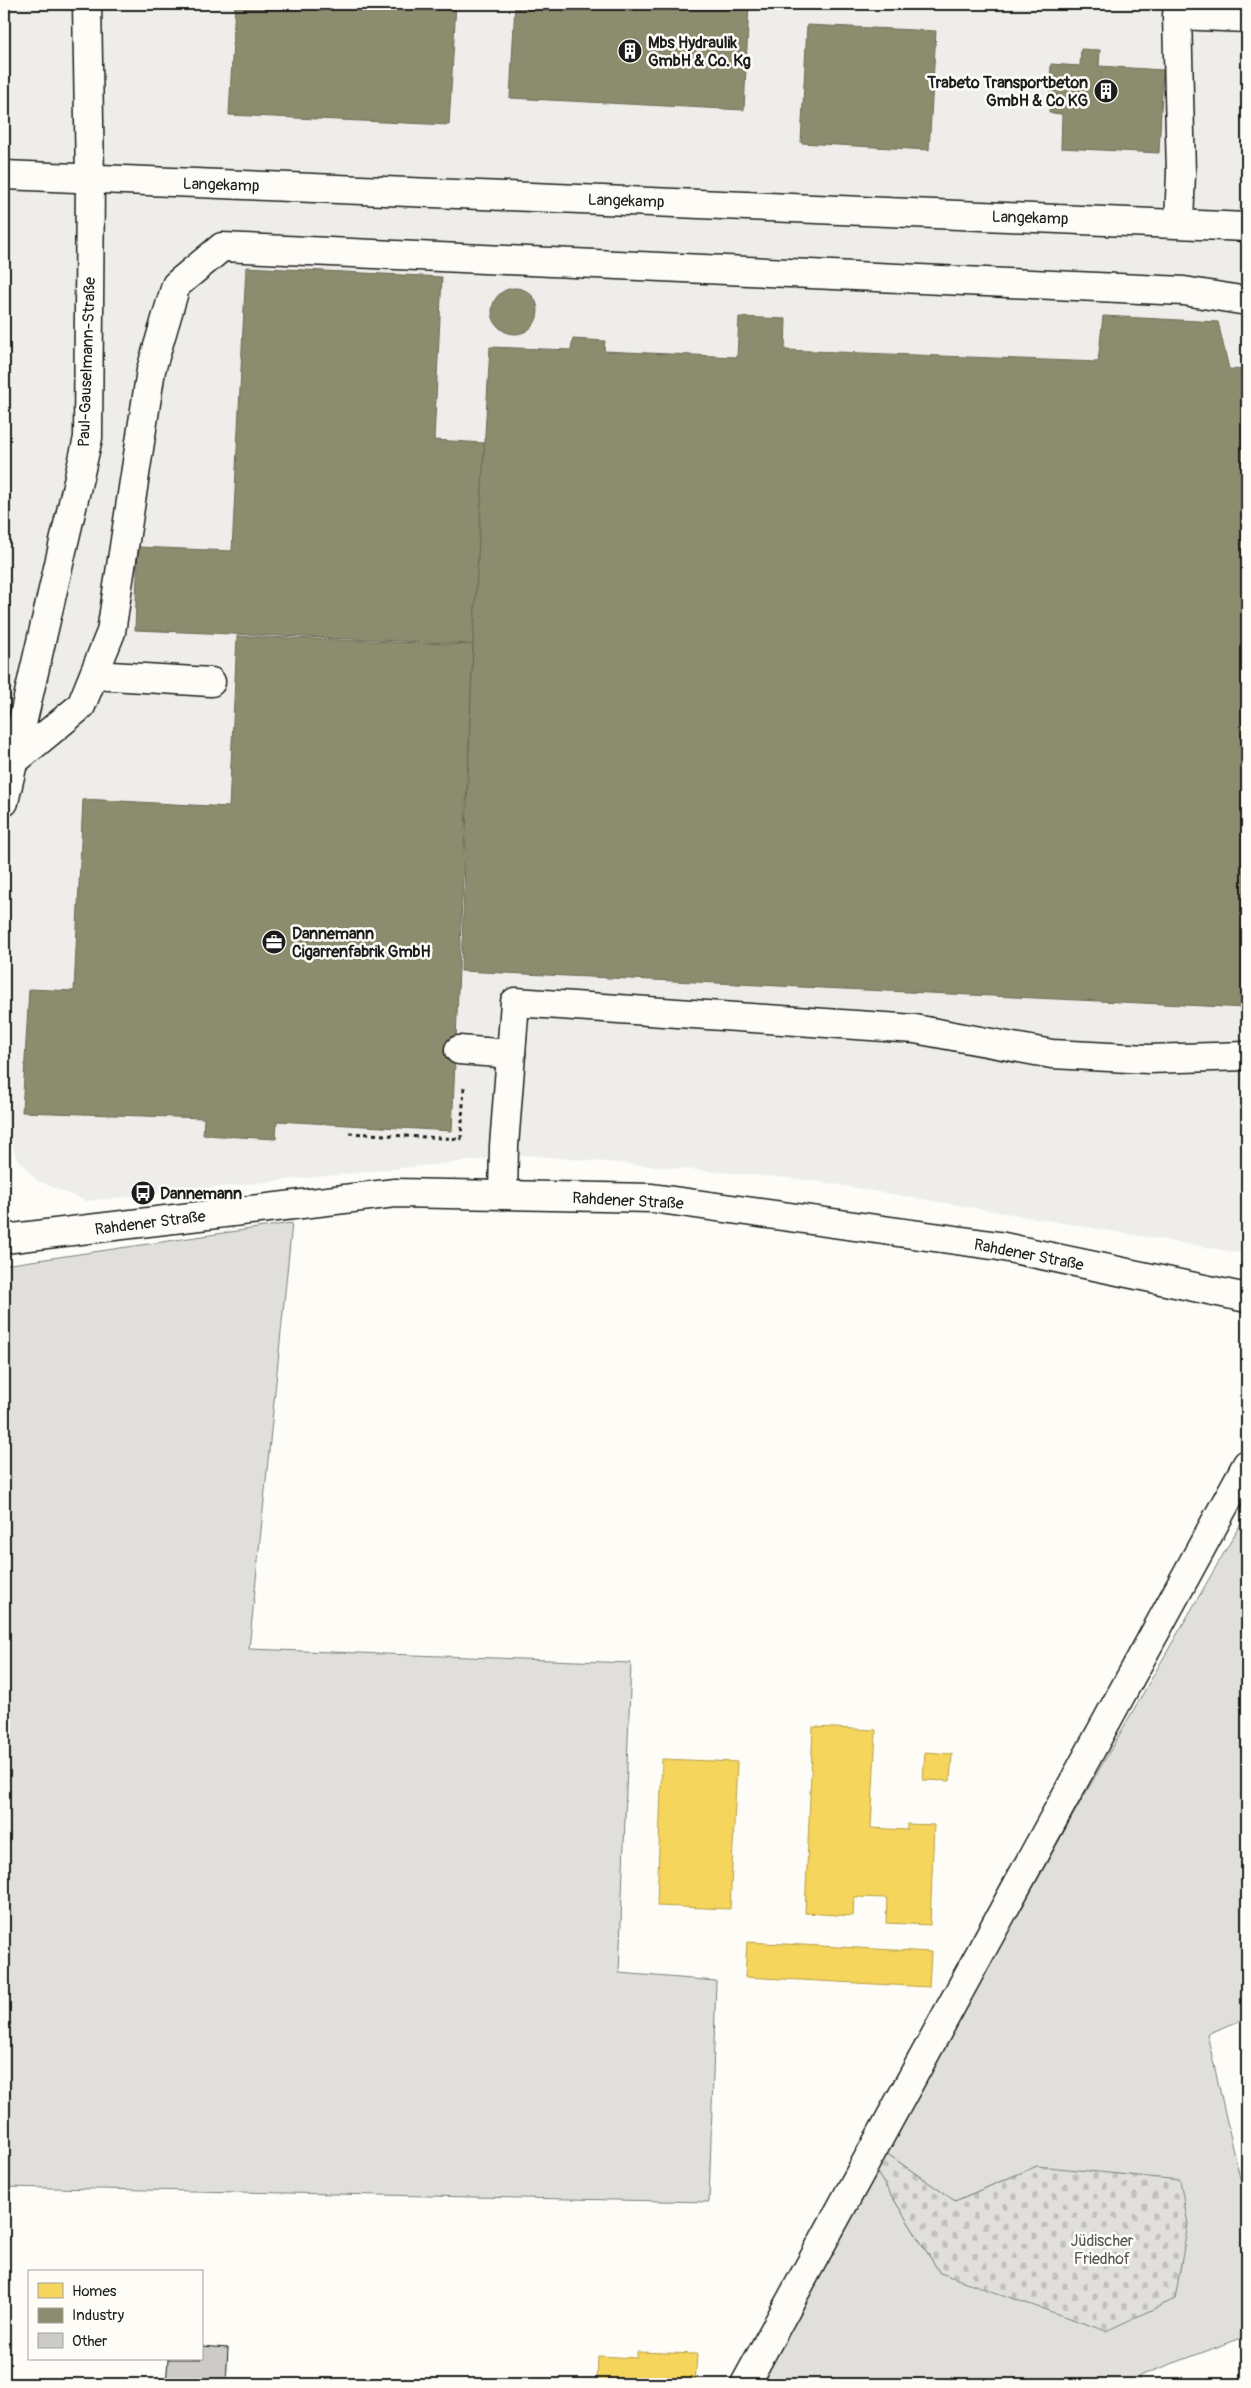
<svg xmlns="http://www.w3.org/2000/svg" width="1251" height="2388" font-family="Pangolin,sans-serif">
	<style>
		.built { fill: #eeede9 }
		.grass { fill: #e0dfdb; stroke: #7e7e7c }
		.cemetery { fill: url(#cemetery-stones); stroke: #7e7e7c }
		.homes { fill: #f6d55c; stroke: #b59e49 }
		.industry { fill: #8c8c6e; stroke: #6a6a55 }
		.building { fill: #cccbc8; stroke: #1c1c1c }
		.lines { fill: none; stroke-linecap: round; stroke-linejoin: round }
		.minor-casing { stroke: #1c1c1c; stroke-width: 31 }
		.path { stroke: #1c1c1c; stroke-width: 3; stroke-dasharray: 4 4; stroke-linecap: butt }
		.minor { stroke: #fdfcf7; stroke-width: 28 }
		.labels { text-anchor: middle; stroke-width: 5; stroke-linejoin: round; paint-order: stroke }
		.poi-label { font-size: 16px; font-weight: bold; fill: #1c1c1c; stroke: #fdfcf7; text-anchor: start }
		.street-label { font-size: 16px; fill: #1c1c1c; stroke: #fdfcf7 }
		.park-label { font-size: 16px; fill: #575655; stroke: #fdfcf7 }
	</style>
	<defs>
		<pattern id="cemetery-stones" width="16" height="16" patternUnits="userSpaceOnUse" patternTransform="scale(1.25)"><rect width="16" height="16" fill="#e0dfdb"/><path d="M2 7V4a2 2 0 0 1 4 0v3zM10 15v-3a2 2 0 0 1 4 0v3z" fill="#c0bfbb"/></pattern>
	</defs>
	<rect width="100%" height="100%" fill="#fdfcf7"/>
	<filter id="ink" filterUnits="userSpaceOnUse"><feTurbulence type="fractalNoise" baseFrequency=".02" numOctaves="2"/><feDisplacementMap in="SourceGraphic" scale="10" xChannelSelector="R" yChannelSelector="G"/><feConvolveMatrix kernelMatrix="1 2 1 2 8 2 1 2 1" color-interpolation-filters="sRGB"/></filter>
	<g filter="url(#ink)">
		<path class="built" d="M4 4H1247V1254L809 1180 526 1155 86 1201 36 1180 15 1155 4 1110Z"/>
		<g class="grass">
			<path d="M292 1223 249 1649 631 1663 619 1973 716 1981 709 2202 4 2187V1265Z"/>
			<path d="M1247 1513V2018L1207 2034 1247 2209V2336L1139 2376V2384H759L876 2171 940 2273 1037 2166 955 2201 886 2153 1073 1815Z"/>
		</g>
		<path class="cemetery" d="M886 2153 955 2201 1037 2166 1180 2180 1188 2224 1175 2299 1106 2331 940 2273 876 2171Z"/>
		<g class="homes">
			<path d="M813 1727 876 1730 871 1828 907 1830V1824L934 1825 930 1925 886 1923 887 1898 854 1897 853 1916 805 1913Z"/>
			<path d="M925 1752 952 1754 950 1781 923 1780Z"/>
			<path d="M662 1759 737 1762 730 1909 657 1906Z"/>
			<path d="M747 1942 931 1952 929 1987 745 1977Z"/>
			<path d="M637 2352 697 2354 695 2384H597L598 2356 637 2358Z"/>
		</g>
		<g class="industry">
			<path d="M235 4H456L449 125 229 115Z"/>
			<path d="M515 4H749L744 110 510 98Z"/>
			<path d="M807 25 936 31 929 150 801 143Z"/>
			<path d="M1081 49 1100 50 1099 66 1163 70 1159 153 1061 148 1062 114 1049 113 1051 64 1080 66Z"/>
			<path d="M246 267 442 277 434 440 485 443 473 644 135 630 138 547 232 551Z"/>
			<circle cx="515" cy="311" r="23"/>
			<path d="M1103 316 1218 322 1229 369 1247 370V1008L461 971 473 644 490 347 571 350 573 339 605 341 604 351 737 357 739 317 786 319 785 350 1098 362Z"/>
			<path d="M237 636 473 645 452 1131 277 1121 276 1139 203 1135 204 1118 22 1112 29 989 74 991 83 799 229 807Z"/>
		</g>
		<path class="building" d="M201 2346 228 2348 226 2384H166L168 2359H201Z"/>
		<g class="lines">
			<defs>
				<g id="minor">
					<path d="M4 175 1247 227"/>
					<path d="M1179 223 1181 173 1177 15 1247 18"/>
					<path d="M94 675 211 682"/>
					<path d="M13 762 81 706 111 632 151 370 176 285 222 247 1184 291 1247 301"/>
					<path d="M4 802 88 438 90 179 87 4"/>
					<path d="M459 1050 511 1054"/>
					<path d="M503 1195 504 1146 515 1002 915 1029 1052 1054 1148 1059 1247 1056"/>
					<path d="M4 1239 395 1193 652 1198 999 1246 1247 1298"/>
					<path d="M745 2384 1247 1464"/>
				</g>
			</defs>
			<use href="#minor" class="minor-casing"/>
			<path class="path" d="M349 1133 461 1139 464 1087"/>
			<use href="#minor" class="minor"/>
		</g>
	</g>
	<defs>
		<symbol id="building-disc" viewBox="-11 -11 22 22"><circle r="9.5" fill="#1c1c1c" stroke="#fdfcf7"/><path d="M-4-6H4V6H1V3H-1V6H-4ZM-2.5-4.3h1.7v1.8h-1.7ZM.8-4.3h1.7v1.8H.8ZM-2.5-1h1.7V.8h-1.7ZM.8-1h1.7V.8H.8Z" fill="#fff"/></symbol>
		<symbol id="office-disc" viewBox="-11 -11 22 22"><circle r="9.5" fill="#1c1c1c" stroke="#fdfcf7"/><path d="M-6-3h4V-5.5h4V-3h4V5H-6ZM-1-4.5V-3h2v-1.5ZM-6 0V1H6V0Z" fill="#fff"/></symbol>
		<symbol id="bus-disc" viewBox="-11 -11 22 22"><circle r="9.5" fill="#1c1c1c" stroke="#fdfcf7"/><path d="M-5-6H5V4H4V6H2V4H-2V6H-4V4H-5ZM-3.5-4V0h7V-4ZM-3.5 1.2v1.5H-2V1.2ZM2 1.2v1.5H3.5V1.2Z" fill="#fff"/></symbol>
	</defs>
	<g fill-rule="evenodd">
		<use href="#building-disc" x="616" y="37" width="28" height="28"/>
		<use href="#building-disc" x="1092" y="77" width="28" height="28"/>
		<use href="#office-disc" x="260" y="928" width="28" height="28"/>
		<use href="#bus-disc" x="129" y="1179" width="28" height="28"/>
	</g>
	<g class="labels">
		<g class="poi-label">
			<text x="648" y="48">Mbs Hydraulik<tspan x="648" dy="18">GmbH &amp; Co. Kg</tspan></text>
			<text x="1088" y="88" text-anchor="end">Trabeto Transportbeton<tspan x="1088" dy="18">GmbH &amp; Co KG</tspan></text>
			<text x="292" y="939">Dannemann<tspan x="292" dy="18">Cigarrenfabrik GmbH</tspan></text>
			<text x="160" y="1199">Dannemann</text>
		</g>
		<g class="street-label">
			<text transform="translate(221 184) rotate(2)" y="6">Langekamp</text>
			<text transform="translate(626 200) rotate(2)" y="6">Langekamp</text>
			<text transform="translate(1030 217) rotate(2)" y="6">Langekamp</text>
			<text transform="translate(86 362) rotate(-88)" y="6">Paul-Gauselmann-Straße</text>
			<text transform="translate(628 1200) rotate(3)" y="6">Rahdener Straße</text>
			<text transform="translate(150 1222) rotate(-7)" y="6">Rahdener Straße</text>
			<text transform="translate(1029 1254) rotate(11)" y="6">Rahdener Straße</text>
		</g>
		<g class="park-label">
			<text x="1102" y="2246">Jüdischer<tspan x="1102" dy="18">Friedhof</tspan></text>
		</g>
	</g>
	<rect width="1251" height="2388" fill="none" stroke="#fdfcf7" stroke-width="20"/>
	<rect x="10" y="10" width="1231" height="2368" fill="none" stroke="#1c1c1c" stroke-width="2" filter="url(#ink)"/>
	<rect x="28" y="2270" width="175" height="90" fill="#fdfcf7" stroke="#a3a29f"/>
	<rect x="38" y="2283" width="25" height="15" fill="#f6d55c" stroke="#a3a29f"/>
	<text x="72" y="2296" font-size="15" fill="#1c1c1c">Homes</text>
	<rect x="38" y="2308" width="25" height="15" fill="#8c8c6e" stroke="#a3a29f"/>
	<text x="72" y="2320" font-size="15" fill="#1c1c1c">Industry</text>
	<rect x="38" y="2333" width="25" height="15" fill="#cccbc8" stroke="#a3a29f"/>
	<text x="72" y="2346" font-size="15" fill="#1c1c1c">Other</text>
</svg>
